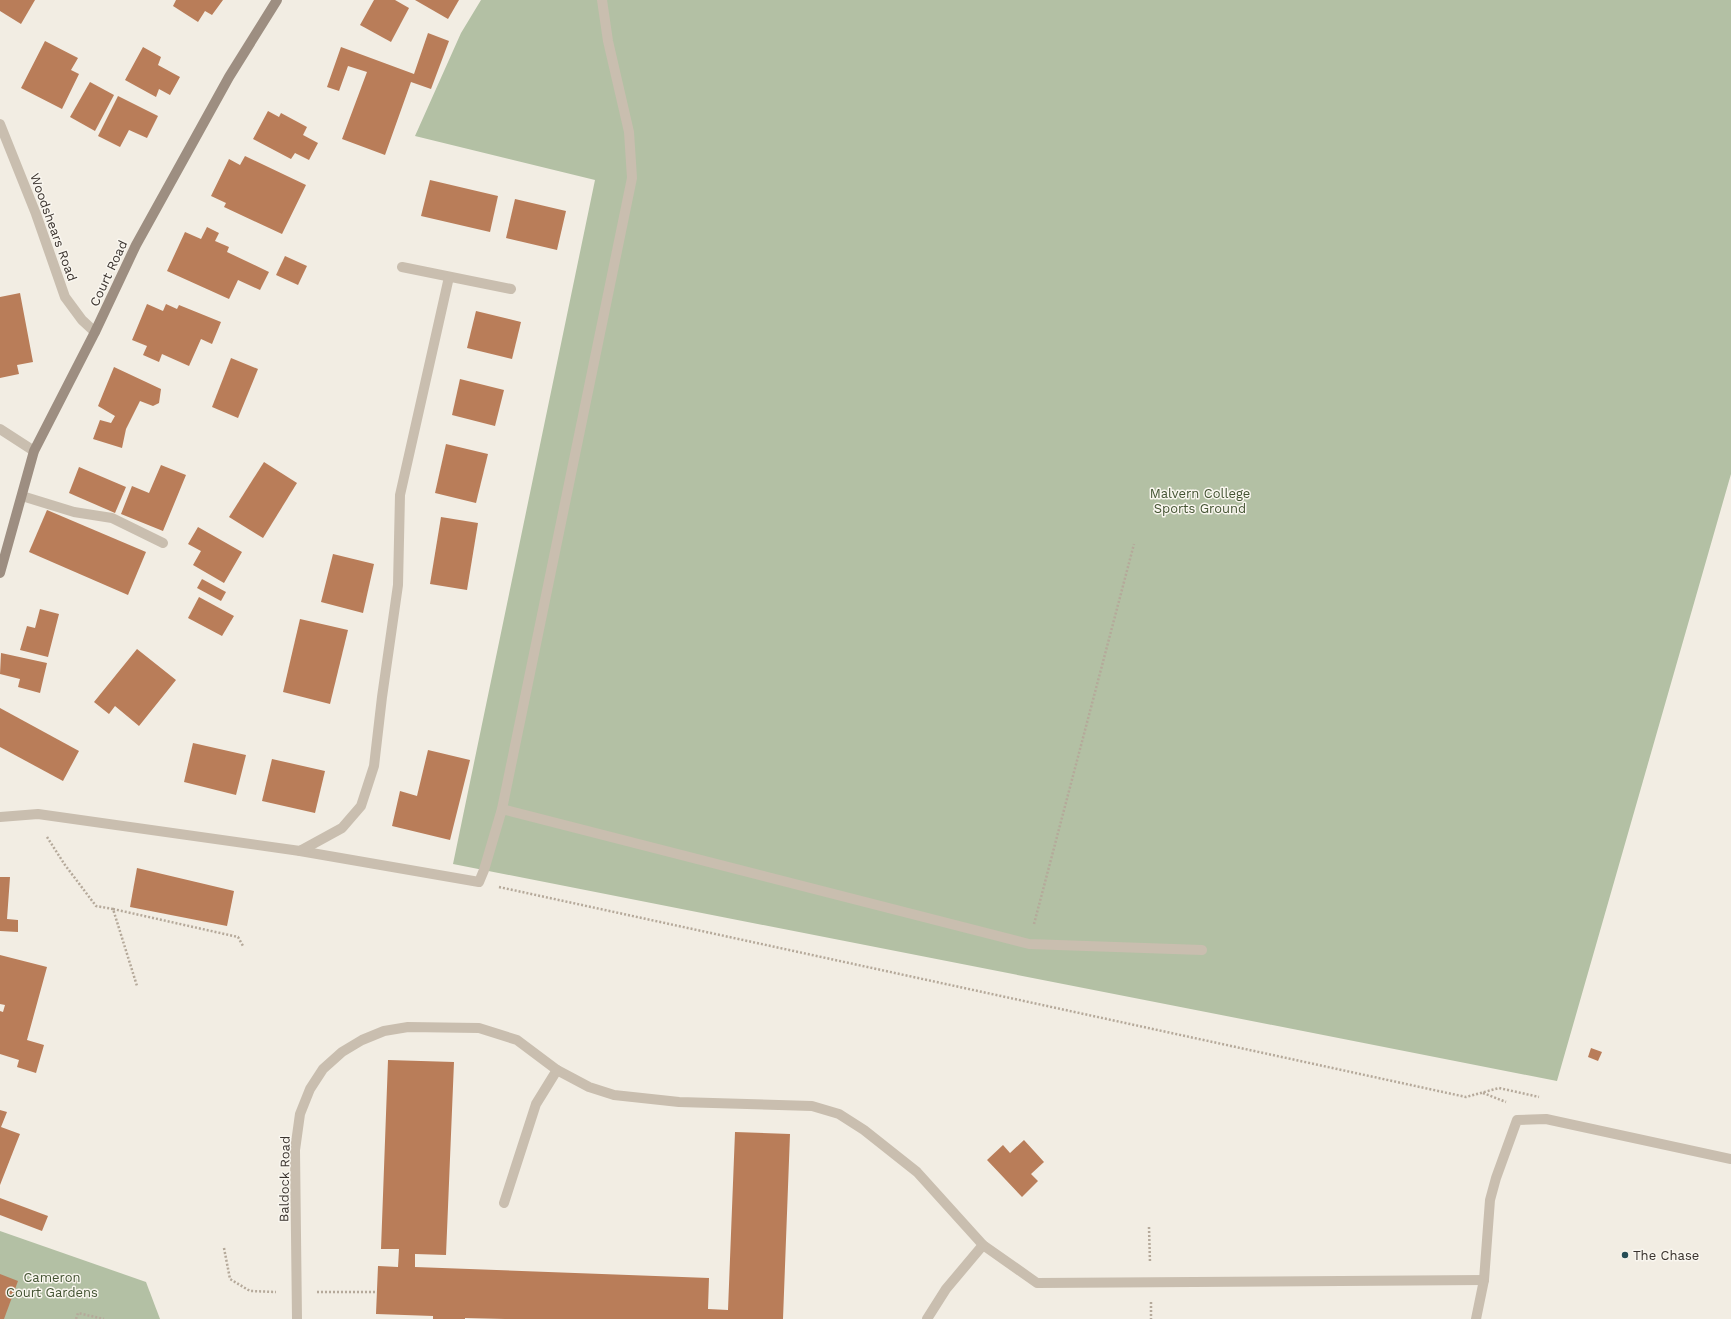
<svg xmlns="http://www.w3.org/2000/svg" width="1731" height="1319" font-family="'Work Sans',sans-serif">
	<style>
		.green { fill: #b3c0a4 }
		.building { fill: #b97d59 }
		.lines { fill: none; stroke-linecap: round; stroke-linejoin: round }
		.path { stroke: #b5a99a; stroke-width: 2.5; stroke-dasharray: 2 2; stroke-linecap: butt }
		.lane { stroke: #c9beaf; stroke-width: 10 }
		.street { stroke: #c9beaf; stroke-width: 10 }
		.secondary { stroke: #9d8e81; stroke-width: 10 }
		.poi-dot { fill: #264d56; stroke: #f9f6ef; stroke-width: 1.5 }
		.labels { text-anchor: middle; stroke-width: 3; stroke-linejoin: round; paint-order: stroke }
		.street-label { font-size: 13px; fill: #39322d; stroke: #f9f6ef }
		.park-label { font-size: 13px; fill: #445433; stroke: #f9f6ef }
		.poi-label { font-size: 13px; fill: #39322d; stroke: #f9f6ef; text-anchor: start }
	</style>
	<rect width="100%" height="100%" fill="#f2ede3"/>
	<g class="green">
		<path d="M481 0H1731V474L1557 1081 453 864 595 180 415 136 461 33Z"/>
		<path d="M0 1231 146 1282 160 1319H4L0 1274Z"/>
	</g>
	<g class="building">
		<path d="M0 0H35L21 24 0 11Z"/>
		<path d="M176 0H223L212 15 205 11 198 22 173 6Z"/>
		<path d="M374 0H395L409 8 391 42 360 25Z"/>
		<path d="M415 0H459L448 19Z"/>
		<path d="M428 33 449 41 431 89 411 82 385 155 342 139 367 72 348 66 339 91 327 87 341 47 414 74Z"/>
		<path d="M45 41 78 58 71 70 79 74 62 109 21 88Z"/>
		<path d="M143 47 161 57 158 65 180 77 170 95 159 89 156 97 125 80Z"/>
		<path d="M90 82 114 95 95 131 70 117Z"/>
		<path d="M118 96 158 116 147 138 129 130 120 147 98 136Z"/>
		<path d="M268 111 279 117 281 113 307 127 303 135 318 143 309 160 295 153 291 159 253 139Z"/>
		<path d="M245 156 306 185 282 234 224 207 226 203 211 196 229 159 240 165Z"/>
		<path d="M430 180 498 196 490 232 421 216Z"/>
		<path d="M515 199 566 211 557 250 506 238Z"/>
		<path d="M207 227 219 233 215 241 229 247 227 252 269 272 260 290 238 280 229 299 167 271 185 232 201 239Z"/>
		<path d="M285 256 307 266 298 285 276 275Z"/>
		<path d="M20 293 33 362 17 365 19 374 0 378V297Z"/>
		<path d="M147 304 163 311 166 304 177 309 179 305 221 322 212 344 201 339 189 366 162 354 159 362 143 355 147 346 132 340Z"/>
		<path d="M476 311 521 322 512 359 467 348Z"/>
		<path d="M231 358 258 369 238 418 212 407Z"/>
		<path d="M114 367 161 389 159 403 153 406 140 401 126 429 122 448 93 439 100 420 111 423 115 416 98 406Z"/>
		<path d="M460 379 504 390 495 426 452 415Z"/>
		<path d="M446 444 488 454 476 503 435 493Z"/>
		<path d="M264 462 297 483 263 538 229 517Z"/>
		<path d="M161 465 186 475 163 531 121 514 132 486 149 493Z"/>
		<path d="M79 467 126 487 115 513 69 493Z"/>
		<path d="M47 510 146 552 128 595 29 552Z"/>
		<path d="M441 517 478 523 467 590 430 584Z"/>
		<path d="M198 527 242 552 224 583 193 565 201 551 188 544Z"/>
		<path d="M333 554 374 564 363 613 321 602Z"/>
		<path d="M202 579 226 592 221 601 197 588Z"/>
		<path d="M199 597 234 616 222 636 188 618Z"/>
		<path d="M40 609 59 614 48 657 20 650 27 626 35 628Z"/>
		<path d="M300 619 348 630 330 704 283 692Z"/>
		<path d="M137 649 176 680 139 726 115 706 109 714 94 702Z"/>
		<path d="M1 653 47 663 40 693 18 687 20 679 0 674Z"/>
		<path d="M0 708 79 751 63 781 0 747Z"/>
		<path d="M193 743 246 755 236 795 184 782Z"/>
		<path d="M428 750 470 760 450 840 392 826 400 791 417 796Z"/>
		<path d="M272 759 325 771 315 813 262 801Z"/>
		<path d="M137 868 234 891 227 926 130 907Z"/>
		<path d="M0 877H10L7 919 18 920V932L0 931Z"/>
		<path d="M0 955 47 967 27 1040 44 1045 36 1073 17 1067 19 1060 0 1054V1011L3 1012 5 1005 0 1004Z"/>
		<path d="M1591 1048 1602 1052 1598 1061 1588 1057Z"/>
		<path d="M388 1060 454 1062 446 1255 415 1254V1267L709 1278 708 1309 728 1310 735 1132 790 1134 783 1319H505L465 1318V1319H433V1316L376 1314 378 1266 398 1267 399 1249H381Z"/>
		<path d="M0 1110 7 1112 1 1127 20 1134 0 1185Z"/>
		<path d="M1024 1140 1044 1162 1031 1174 1038 1181 1022 1197 987 1160 1003 1145 1010 1153Z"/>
		<path d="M0 1198 48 1216 42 1231 0 1215Z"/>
		<path d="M0 1274 18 1281 4 1319H0Z"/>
	</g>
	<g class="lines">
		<g class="path">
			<path d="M47 837 65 865 96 906 113 909 137 986"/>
			<path d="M499 887 1466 1097 1499 1088 1539 1097"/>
			<path d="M113 909 238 937 243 946"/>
			<path d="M1034 924 1134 544"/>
			<path d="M1483 1093 1506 1102"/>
			<path d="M1149 1227 1150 1263"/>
			<path d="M224 1248 230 1279 250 1291 276 1292"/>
			<path d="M317 1292H377"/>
			<path d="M1151 1302V1319"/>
			<path d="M76 1319 78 1313 104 1319"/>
		</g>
		<g class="lane">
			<path d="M0 429 34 451"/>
			<path d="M22 496 74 512 112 518 163 543"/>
			<path d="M502 809 632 178 629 132 608 41 602 0"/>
			<path d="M300 851 479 882 484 870 502 809 1029 944 1202 950"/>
			<path d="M504 1203 536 1104 557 1070"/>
		</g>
		<g class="street">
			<path d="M0 124 36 214 65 297 82 320 95 332"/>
			<path d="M402 267 511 289"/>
			<path d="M0 817 38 814 300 851 342 828 361 806 374 766 382 697 398 585 400 495 449 277"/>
			<path d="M297 1319 295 1150 300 1114 310 1089 323 1069 342 1052 362 1040 384 1031 408 1027 479 1028 517 1040 557 1070 589 1087 614 1095 679 1102 812 1106 839 1114 864 1130 917 1172 983 1245 1037 1283 1484 1280"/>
			<path d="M927 1319 946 1289 983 1245"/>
			<path d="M1476 1319 1484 1280 1490 1200 1496 1178 1517 1120 1546 1119 1731 1159"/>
		</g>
		<path class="secondary" d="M0 573 34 451 95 332 136 245 229 77 277 0"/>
	</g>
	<circle class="poi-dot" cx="1625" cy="1255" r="4"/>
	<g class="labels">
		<g class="street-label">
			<text transform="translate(54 227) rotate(70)" y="5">Woodshears Road</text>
			<text transform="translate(108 273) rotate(-65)" y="5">Court Road</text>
			<text transform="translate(284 1179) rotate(-89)" y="5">Baldock Road</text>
		</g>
		<g class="park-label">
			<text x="1200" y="498">Malvern College<tspan x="1200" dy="15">Sports Ground</tspan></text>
			<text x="52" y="1282">Cameron<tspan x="52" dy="15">Court Gardens</tspan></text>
		</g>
		<g class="poi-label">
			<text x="1633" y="1260">The Chase</text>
		</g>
	</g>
</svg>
